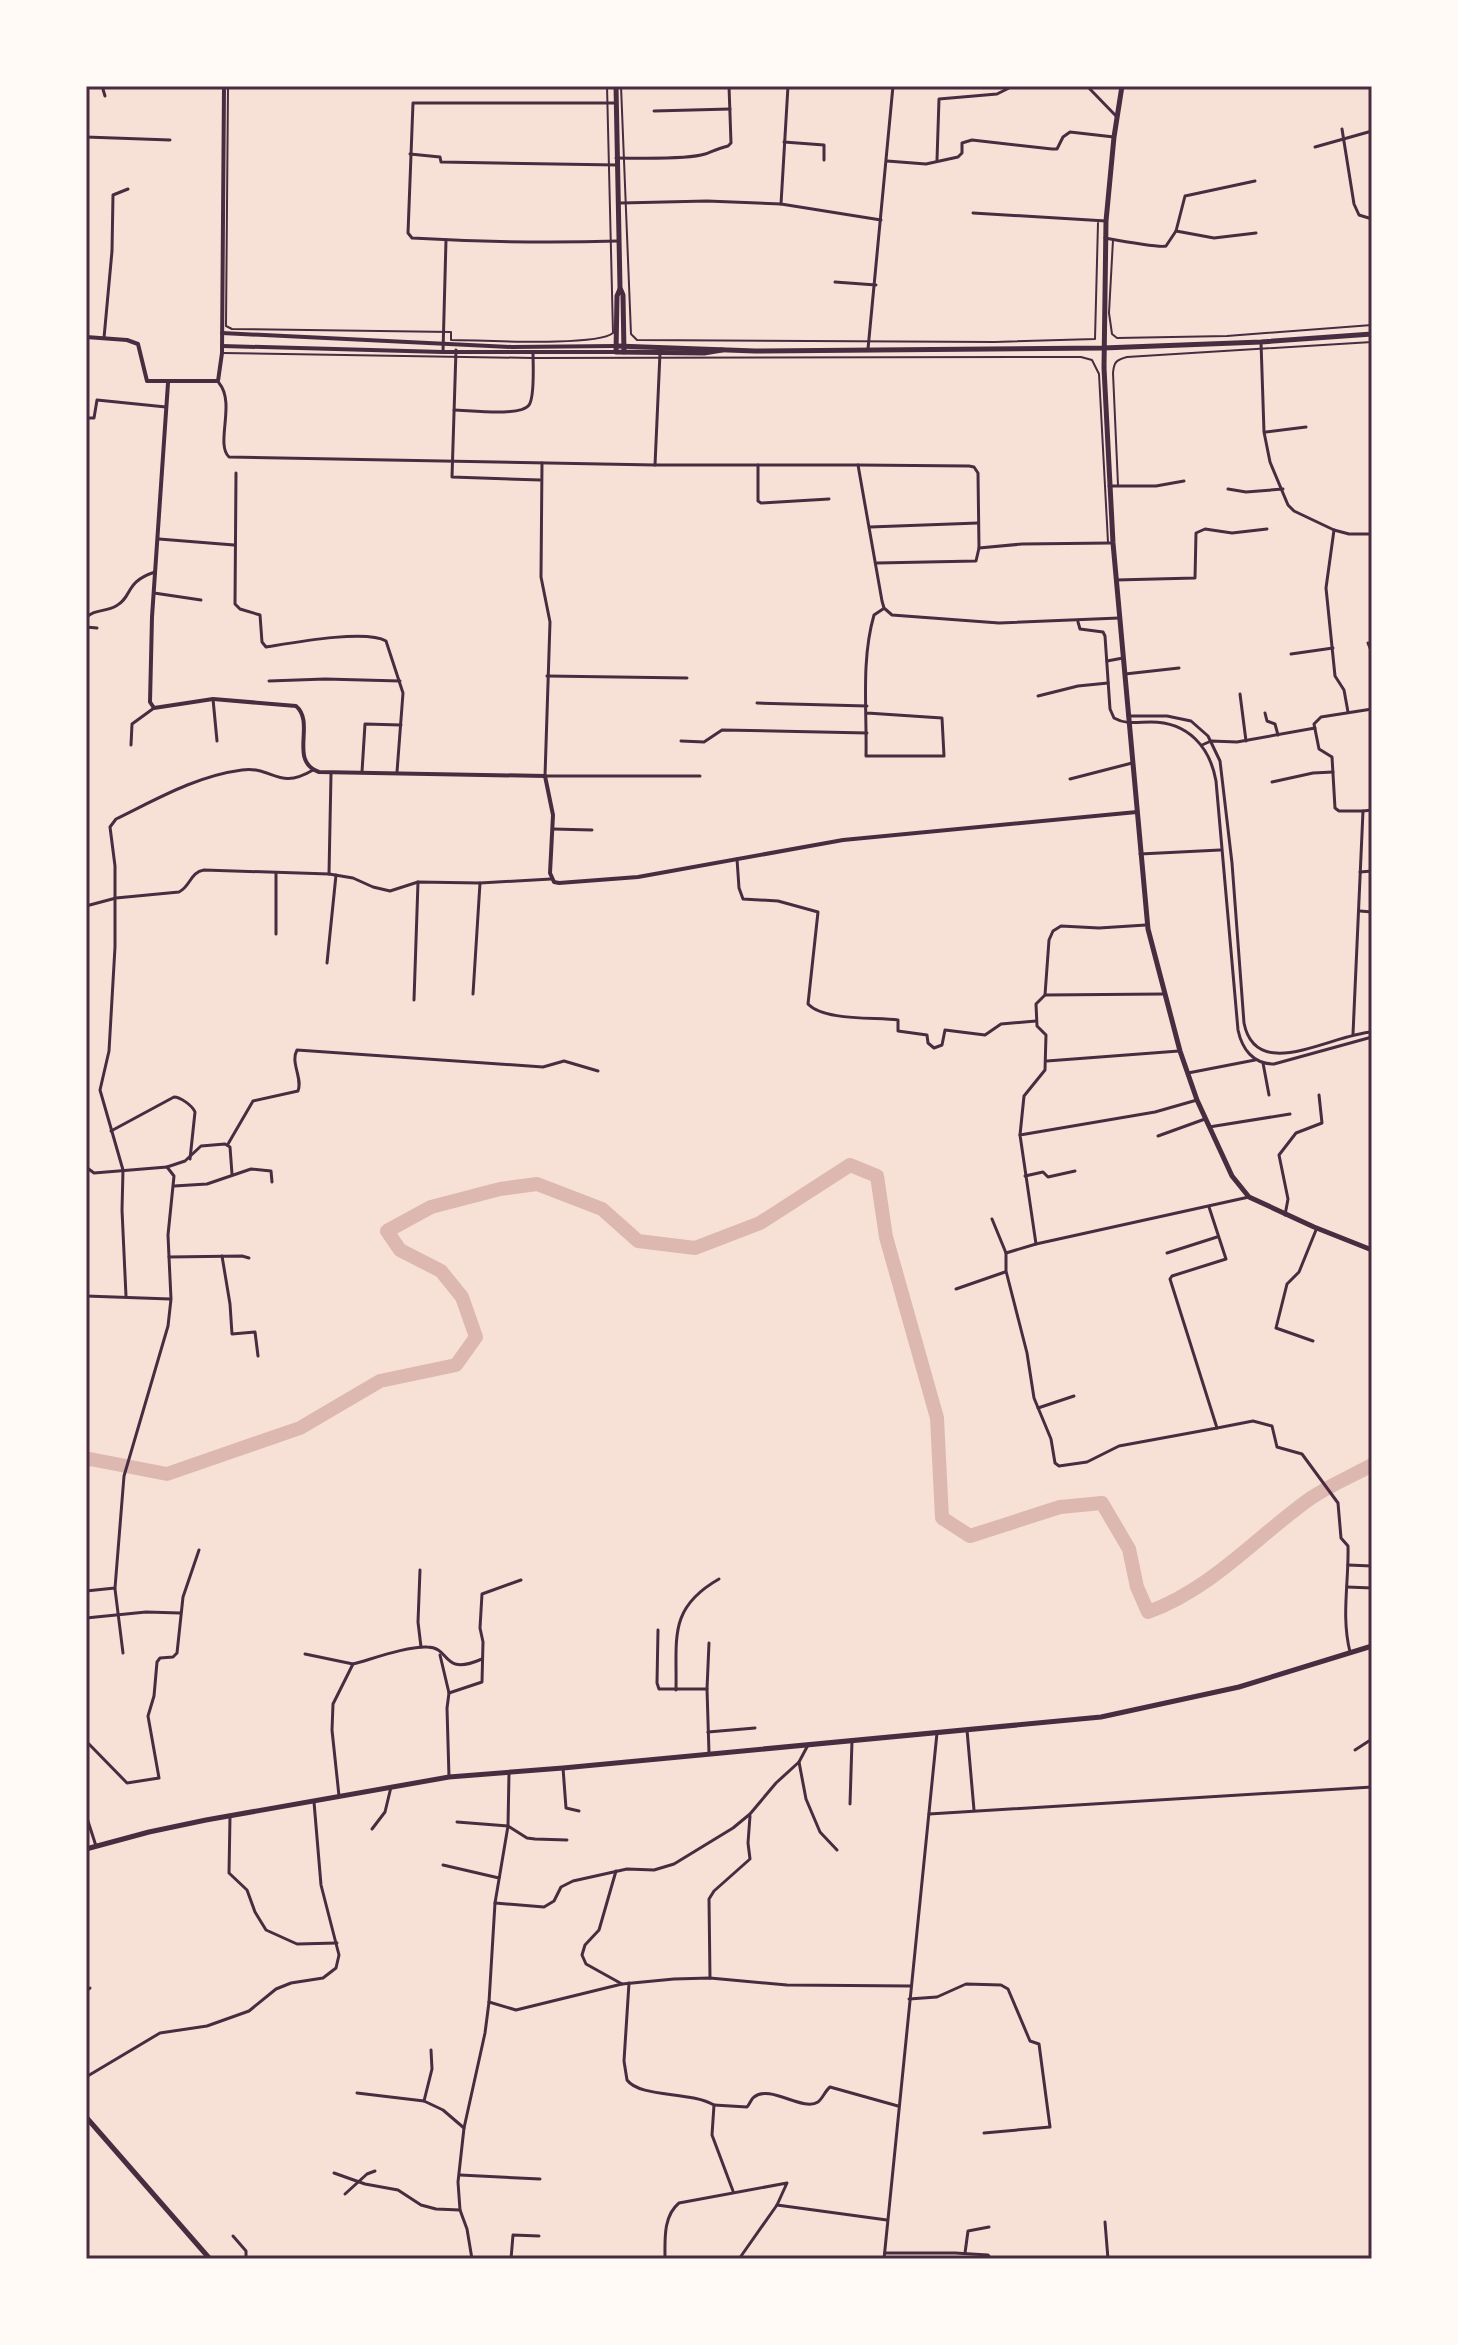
<svg xmlns="http://www.w3.org/2000/svg" width="1458" height="2345" font-family="Cabin,sans-serif">
	<style>
		.lines { fill: none; stroke-linecap: round; stroke-linejoin: round }
		.river { stroke: #dcb8b0; stroke-width: 14 }
		.pedestrian { stroke: #4a2c40; stroke-width: 2 }
		.minor { stroke: #4a2c40; stroke-width: 3 }
		.tertiary { stroke: #4a2c40; stroke-width: 4 }
		.secondary { stroke: #4a2c40; stroke-width: 5 }
		.primary { stroke: #4a2c40; stroke-width: 5 }
		.neatline { fill: none; stroke: #4a2c40; stroke-width: 3 }
	</style>
	<rect width="100%" height="100%" fill="#f7e1d7"/>
	<g class="lines">
		<path class="river" d="M86 1461 90 1459 167 1474 300 1428 380 1381 456 1365 476 1337 462 1297 441 1271 400 1250 387 1231 431 1207 500 1189 537 1184 602 1209 638 1241 695 1248 760 1223 850 1165 877 1176 886 1237 937 1418 942 1518 970 1536 1060 1507 1102 1503 1129 1549 1137 1587 1148 1612C1212 1589 1257 1536 1311 1498 1330 1485 1352 1476 1372 1465"/>
		<g class="pedestrian">
			<path d="M228 86 226 326 232 329 451 332V340C479 340 596 347 613 333L607 86"/>
			<path d="M621 86 631 334 637 340 995 342 1095 339 1098 223"/>
			<path d="M1113 240 1109 313 1112 334 1117 338 1227 336 1372 325"/>
			<path d="M223 353 533 358 1081 357 1092 360 1099 374 1108 542"/>
			<path d="M1118 485 1113 373C1114 362 1116 360 1127 357L1372 342"/>
		</g>
		<g class="minor">
			<path d="M102 86 105 96"/>
			<path d="M1087 86 1117 117"/>
			<path d="M616 103H413L408 233 412 238C481 242 549 243 618 241"/>
			<path d="M654 111 730 109"/>
			<path d="M1372 111V112"/>
			<path d="M1342 129 1354 204 1359 215 1372 219"/>
			<path d="M86 137 170 140"/>
			<path d="M784 142 824 145V160"/>
			<path d="M1315 147 1372 131"/>
			<path d="M410 154 440 157 441 162 617 165"/>
			<path d="M616 158C638 158 686 160 705 154 713 151 720 148 728 146L731 143 729 86"/>
			<path d="M937 160 939 99 997 94 1013 86"/>
			<path d="M887 161 926 164 958 157 962 153V143L972 140 1052 149H1057L1063 137 1070 132 1114 137"/>
			<path d="M621 203 707 201 781 204 881 220"/>
			<path d="M781 204 788 86"/>
			<path d="M973 213 1106 221"/>
			<path d="M1176 231 1214 238 1256 233"/>
			<path d="M1105 238C1116 240 1160 248 1166 246L1176 231 1185 196 1255 181"/>
			<path d="M835 282 876 285"/>
			<path d="M104 338 112 251 113 195 128 189"/>
			<path d="M1261 342 1264 432 1270 462 1288 505 1294 511 1334 530 1349 534H1372"/>
			<path d="M868 349 893 86"/>
			<path d="M456 350 452 477 540 480"/>
			<path d="M443 352 446 240"/>
			<path d="M219 383C236 403 215 444 229 457L655 465H858L882 601 884 608 892 615 999 623 1119 618"/>
			<path d="M454 410C468 410 521 417 529 405 535 397 533 364 533 353"/>
			<path d="M86 418H94L97 400 166 407"/>
			<path d="M1266 432 1306 427"/>
			<path d="M542 463 541 577 550 622 545 776H700"/>
			<path d="M655 465 660 353"/>
			<path d="M758 465V501L761 503 829 499"/>
			<path d="M858 465 969 466 974 467 978 473 979 548 976 561 877 563"/>
			<path d="M236 473 235 604 240 609 260 615 262 642 266 647C291 643 366 629 386 641L403 693 397 772"/>
			<path d="M1109 486H1156L1184 481"/>
			<path d="M1228 489 1246 492 1283 489"/>
			<path d="M870 527 978 523"/>
			<path d="M1334 530 1326 588 1335 676 1344 690 1348 712"/>
			<path d="M159 539 234 545"/>
			<path d="M979 548 1022 544 1111 543"/>
			<path d="M1116 580 1195 578 1196 533 1205 529 1232 533 1267 529"/>
			<path d="M154 593 201 600"/>
			<path d="M86 618C94 609 106 612 116 606 133 597 124 582 155 572"/>
			<path d="M1078 622 1080 629 1103 632 1105 636 1110 709 1114 718C1126 725 1138 722 1151 722 1188 722 1210 747 1216 781L1238 1030C1242 1049 1253 1064 1274 1064L1372 1037"/>
			<path d="M86 627 97 628"/>
			<path d="M1368 643 1372 653"/>
			<path d="M1291 654 1333 648"/>
			<path d="M1107 661 1123 658"/>
			<path d="M1125 674 1179 668"/>
			<path d="M547 676 687 678"/>
			<path d="M269 681 325 679 400 681"/>
			<path d="M1240 694 1246 741"/>
			<path d="M1038 696 1078 686 1108 683"/>
			<path d="M213 699 217 741"/>
			<path d="M757 703 867 706"/>
			<path d="M867 713 942 718 944 756H866C867 710 861 660 874 615L883 609"/>
			<path d="M1265 713 1267 721 1275 724 1278 735"/>
			<path d="M1128 716H1167L1191 721 1208 736 1220 761 1232 863 1244 1023C1256 1084 1332 1034 1372 1032"/>
			<path d="M681 741 704 742 722 730 867 733"/>
			<path d="M131 745 132 724 154 708"/>
			<path d="M1202 745 1211 741 1237 742 1315 728"/>
			<path d="M362 772 365 724 401 725"/>
			<path d="M1070 779 1132 763"/>
			<path d="M1272 782 1313 773 1333 772"/>
			<path d="M1363 811 1372 810"/>
			<path d="M553 829 592 830"/>
			<path d="M1140 854 1220 850"/>
			<path d="M737 859 739 888 743 899 778 901 818 912 808 1004C824 1021 875 1017 898 1020V1031L927 1035 928 1043 934 1048 942 1045 945 1030 985 1035 1001 1024 1036 1021"/>
			<path d="M1360 872 1372 871"/>
			<path d="M276 873V934"/>
			<path d="M329 874 331 774"/>
			<path d="M86 906 116 898 179 892C191 886 190 872 204 870L329 874 353 878 373 887 390 891 418 882 480 883 551 879"/>
			<path d="M1360 911 1372 912"/>
			<path d="M327 963 336 875"/>
			<path d="M473 994 480 883"/>
			<path d="M1045 995 1163 994"/>
			<path d="M414 1000 418 882"/>
			<path d="M1353 1034 1363 811H1339L1335 808 1332 757 1319 749 1314 724 1321 717 1372 709"/>
			<path d="M1047 1061 1179 1051"/>
			<path d="M1263 1063 1269 1095"/>
			<path d="M1188 1073 1255 1060"/>
			<path d="M1209 1127 1290 1114"/>
			<path d="M111 1131 174 1097C180 1097 192 1105 195 1112L190 1159"/>
			<path d="M1020 1135 1024 1096 1045 1070 1046 1035 1037 1026 1036 1004 1045 995 1049 940 1053 931 1061 926 1099 928 1146 925"/>
			<path d="M1158 1136 1205 1119"/>
			<path d="M228 1144 253 1101 298 1091C303 1078 290 1063 297 1050L543 1067 564 1061 598 1071"/>
			<path d="M86 1167 94 1173 167 1167 174 1176 168 1235 169 1257 242 1256 249 1258"/>
			<path d="M167 1167 185 1161 201 1146 225 1144 230 1147 232 1174"/>
			<path d="M1025 1176 1043 1172 1048 1177 1075 1171"/>
			<path d="M174 1186 207 1184 251 1169 271 1171 272 1182"/>
			<path d="M1285 1215 1288 1199 1279 1155 1296 1133 1322 1123 1319 1095"/>
			<path d="M992 1219 1006 1253V1271L1027 1353 1034 1398 1051 1439 1055 1463 1059 1466 1087 1462 1119 1446 1217 1428 1170 1279 1172 1276 1226 1259 1209 1207"/>
			<path d="M1036 1244 1020 1135 1155 1112 1197 1100"/>
			<path d="M1006 1253 1036 1244 1249 1197"/>
			<path d="M1167 1253 1217 1237"/>
			<path d="M222 1256 230 1304 232 1334 255 1332 258 1356"/>
			<path d="M956 1289 1005 1272"/>
			<path d="M86 1296 170 1299"/>
			<path d="M126 1296 122 1210 123 1170 100 1090 109 1051 115 947V866L110 827 116 819C157 799 196 776 242 770 273 766 278 791 313 770"/>
			<path d="M1313 1341 1276 1328 1287 1284 1299 1272 1316 1230"/>
			<path d="M1038 1408 1074 1396"/>
			<path d="M1217 1428 1253 1421 1272 1426 1277 1447 1302 1454 1338 1503 1341 1538 1348 1546C1349 1582 1341 1616 1350 1652"/>
			<path d="M1348 1565 1372 1566"/>
			<path d="M420 1570 418 1622 421 1647"/>
			<path d="M1347 1587 1372 1588"/>
			<path d="M115 1589 123 1653"/>
			<path d="M86 1591 115 1588 124 1476 168 1326 171 1299 169 1257"/>
			<path d="M86 1618 146 1612 180 1613"/>
			<path d="M658 1630 657 1683 659 1689H707L709 1753"/>
			<path d="M305 1654 353 1664"/>
			<path d="M440 1655 449 1693 447 1708 449 1777"/>
			<path d="M707 1689 709 1643"/>
			<path d="M676 1690C677 1638 668 1608 719 1579"/>
			<path d="M449 1693 482 1682 483 1642 480 1628 482 1594 521 1580"/>
			<path d="M967 1730 974 1810"/>
			<path d="M708 1732 755 1728"/>
			<path d="M86 1741 127 1783 159 1778 148 1716 154 1696 157 1662 160 1658 173 1657 177 1653 183 1597 199 1550"/>
			<path d="M808 1745 799 1762 806 1799 820 1832 837 1850"/>
			<path d="M1355 1750 1372 1739"/>
			<path d="M563 1768 566 1808 579 1811"/>
			<path d="M339 1796 332 1730 333 1704 353 1664C372 1659 408 1646 427 1647 452 1647 440 1677 482 1659"/>
			<path d="M850 1804 852 1741"/>
			<path d="M929 1814 1372 1787"/>
			<path d="M86 1815 96 1846"/>
			<path d="M230 1817 229 1873 247 1890 255 1912 266 1930 297 1944 337 1943"/>
			<path d="M457 1822 508 1826 527 1838 535 1839 567 1840"/>
			<path d="M372 1829 385 1812 391 1787"/>
			<path d="M443 1865 499 1878"/>
			<path d="M616 1871 599 1930 585 1945 582 1955 586 1964 622 1984"/>
			<path d="M495 1903 544 1907 554 1901 561 1887 573 1881 627 1869 654 1870 674 1864 733 1828 750 1814 776 1783 799 1762"/>
			<path d="M710 1978 709 1899 714 1891 750 1859 748 1843 750 1816"/>
			<path d="M629 1983 624 2061 627 2080C640 2098 691 2091 714 2105L712 2135 733 2191"/>
			<path d="M86 1991 90 1988"/>
			<path d="M909 1999 937 1997 966 1984 1001 1985 1008 1989 1030 2041 1039 2044 1050 2127 984 2133"/>
			<path d="M489 2002 516 2010 622 1984 674 1979 710 1978 787 1985 911 1986"/>
			<path d="M431 2050 432 2069 424 2101 443 2110 464 2128"/>
			<path d="M86 2077 160 2033 207 2026 249 2011 276 1989 291 1983 323 1978 336 1968 339 1955 321 1885 314 1802"/>
			<path d="M357 2093 424 2101"/>
			<path d="M714 2105 747 2107C750 2104 751 2099 754 2097 770 2084 803 2112 818 2102 823 2098 825 2091 830 2087L898 2106"/>
			<path d="M334 2173 365 2184 398 2190 421 2205 436 2209 460 2210"/>
			<path d="M460 2175 540 2179"/>
			<path d="M345 2194 367 2174 375 2171"/>
			<path d="M777 2205 887 2220"/>
			<path d="M1105 2222 1108 2259"/>
			<path d="M233 2236 246 2251V2259"/>
			<path d="M885 2253H955L988 2255 991 2259"/>
			<path d="M965 2253 968 2231 989 2227"/>
			<path d="M472 2259 467 2229 460 2210 458 2182 464 2128 485 2033 489 2002 495 1903 508 1826 509 1773"/>
			<path d="M511 2259 513 2235 539 2236"/>
			<path d="M665 2259C665 2240 663 2216 679 2203L787 2183 777 2205 739 2259"/>
			<path d="M884 2259 937 1733"/>
		</g>
		<g class="tertiary">
			<path d="M222 333 512 347 615 346"/>
			<path d="M86 337 127 340 138 344 147 381H218L222 353 224 86"/>
			<path d="M222 346 443 352H615"/>
			<path d="M168 383 152 617 150 702 154 708 213 699 296 706C316 723 288 761 319 772L545 776 553 815 550 873 554 882 559 883 638 877 843 840 1137 812"/>
		</g>
		<g class="secondary">
			<path d="M1122 86 1114 137 1106 221 1104 368 1113 543 1148 929 1180 1051 1197 1100 1232 1176 1249 1197 1314 1227 1372 1250"/>
			<path d="M86 1849 149 1832 206 1820 449 1777 563 1768 1101 1717 1239 1687 1372 1646"/>
			<path d="M86 2117 210 2259"/>
		</g>
		<g class="primary">
			<path d="M616 86 620 288 623 295 624 352"/>
			<path d="M620 289 617 296 616 352 704 353 722 350"/>
			<path d="M617 346 755 351 1103 348 1261 342 1372 334"/>
		</g>
	</g>
	<rect width="1458" height="2345" fill="none" stroke="#fffaf5" stroke-width="176"/>
	<rect x="88" y="88" width="1282" height="2169" class="neatline"/>
</svg>
